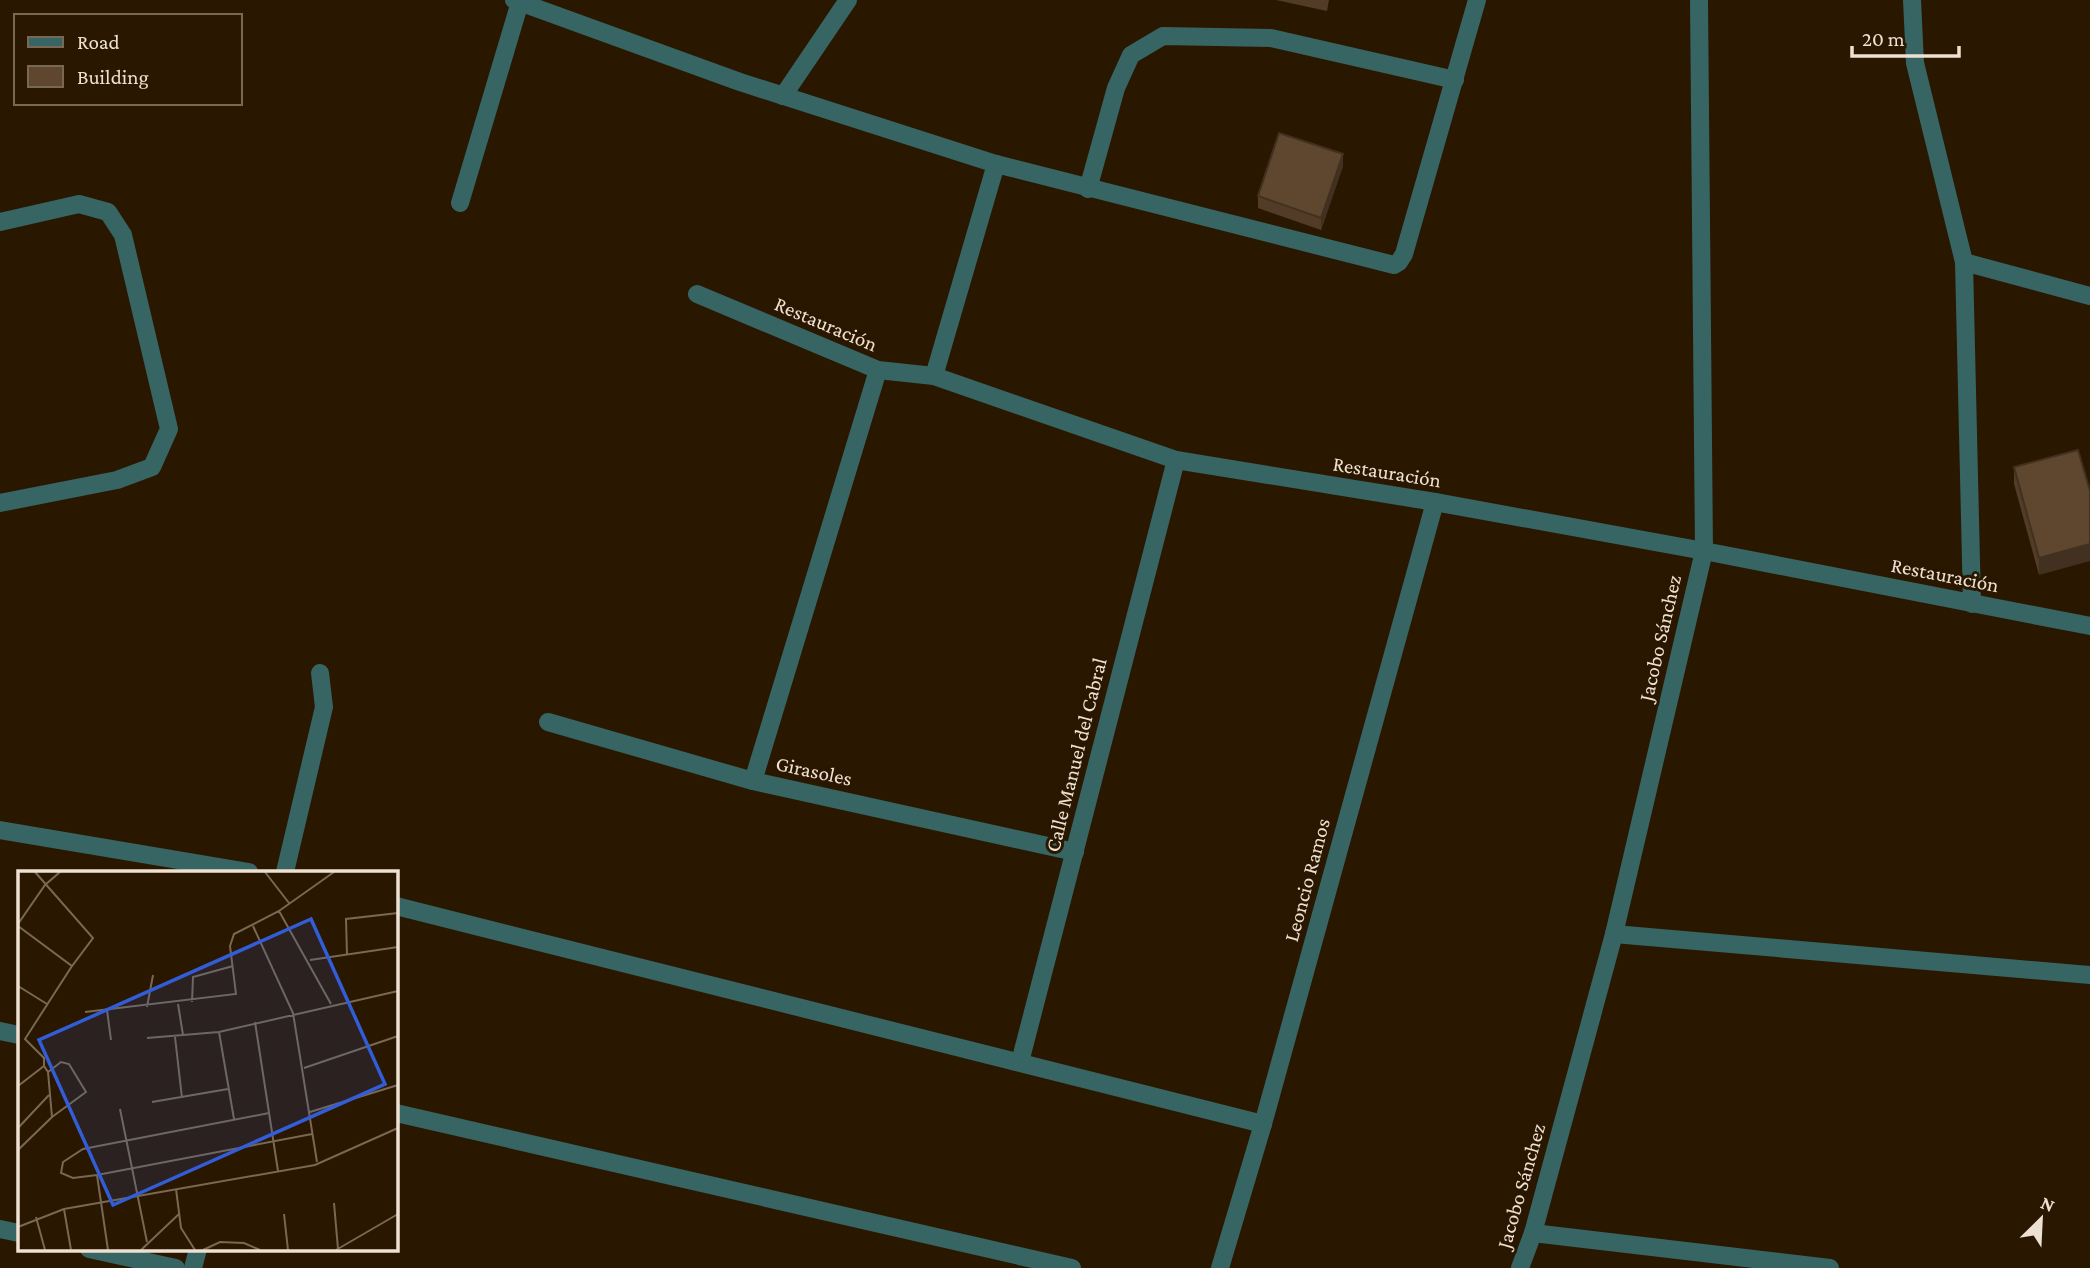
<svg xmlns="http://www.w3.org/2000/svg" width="2090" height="1268" font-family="'Crimson Pro',serif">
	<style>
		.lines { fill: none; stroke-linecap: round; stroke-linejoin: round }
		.street { stroke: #366564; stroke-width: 18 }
		.wall { fill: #523c28 }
		.shaded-wall { fill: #423120 }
		.building { fill: #5f462e; stroke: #423120; stroke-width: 2 }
		.labels { text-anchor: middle; stroke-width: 6; stroke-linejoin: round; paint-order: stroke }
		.street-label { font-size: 21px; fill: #eee1d2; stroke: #2a1700 }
		.inset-road { fill: none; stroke: #786854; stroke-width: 2 }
		.view { fill: #325dd7; fill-opacity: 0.15; stroke: #325dd7; stroke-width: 3.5 }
		.inset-edge { fill: none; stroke: #eee1d2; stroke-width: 3.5 }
	</style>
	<rect width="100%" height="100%" fill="#2a1700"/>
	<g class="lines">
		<g class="street">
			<path d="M514 0 740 82 996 164 1394 265 1399 262 1404 254 1477 0"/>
			<path d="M1912 0 1915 63 1964 262 1972 604"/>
			<path d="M783 96 848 0"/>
			<path d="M1088 189 1116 88 1131 55 1163 36 1271 38 1455 80"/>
			<path d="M460 203 520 2"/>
			<path d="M0 222 79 204 108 212 123 235 169 429 152 467 117 480 0 503"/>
			<path d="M1964 262 2090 296"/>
			<path d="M697 294 878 370 934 376 1176 460 1435 502 1704 551 2090 626"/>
			<path d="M934 376 996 164"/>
			<path d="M548 722 753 781 1075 852"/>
			<path d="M753 781 878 370"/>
			<path d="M0 830 249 872"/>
			<path d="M285 872 324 707 320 673"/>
			<path d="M396 906 1263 1124"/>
			<path d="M1614 934 2090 975"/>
			<path d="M0 1031 19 1035"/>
			<path d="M1020 1062 1176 460"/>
			<path d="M396 1113 1072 1268"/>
			<path d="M0 1229 19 1233"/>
			<path d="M1533 1233 1830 1268"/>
			<path d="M89 1249 176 1268"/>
			<path d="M193 1268 198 1249"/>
			<path d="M1220 1268 1263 1124 1435 502"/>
			<path d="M1520 1268 1533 1233 1614 934 1704 551 1699 0"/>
		</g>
	</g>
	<g class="wall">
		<path d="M1276 0H1329L1327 11Z"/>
		<path d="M1343 166 1321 230 1258 208V196Z"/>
		<path d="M2078 450 2039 575 2014 484V467Z"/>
	</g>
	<g class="shaded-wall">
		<path d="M1343 154V166L1321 230V218Z"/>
		<path d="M2090 544V561L2039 575V558Z"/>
	</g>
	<g class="building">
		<path d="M1279 133 1343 154 1321 218 1258 196Z"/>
		<path d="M2078 450 2090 491V544L2039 558 2014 467Z"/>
	</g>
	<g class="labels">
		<g class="street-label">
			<text transform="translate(826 324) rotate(23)" y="7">Restauración</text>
			<text transform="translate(1387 472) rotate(9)" y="7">Restauración</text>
			<text transform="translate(1945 575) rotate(11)" y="7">Restauración</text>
			<text transform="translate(1660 638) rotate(-77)" y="7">Jacobo Sánchez</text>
			<text transform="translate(1076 755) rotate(-76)" y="7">Calle Manuel del Cabral</text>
			<text transform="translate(814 771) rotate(12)" y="7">Girasoles</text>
			<text transform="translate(1307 880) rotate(-75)" y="7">Leoncio Ramos</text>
			<text transform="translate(1521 1186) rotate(-74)" y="7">Jacobo Sánchez</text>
		</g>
	</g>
	<g transform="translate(18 871)">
		<rect width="380" height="380" fill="#2a1700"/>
		<path class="inset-road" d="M247 1 271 32M261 40 313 133M0 53 27 14 42 1M0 55 54 95 75 67 17 1M235 55 275 142 299 291M329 84 328 48 380 42M292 89 380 76M0 115 29 133M174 131 175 106 215 95M160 133 165 164M129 136 135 104M89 139 93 169M67 141 218 123 212 75 216 63 261 40 316 1M237 151 260 300M201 161 216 248M157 166 164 227M129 167 201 161 380 120M26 195V187L7 168 54 95M286 197 380 165M0 215 26 195 30 201 43 191 51 193 68 221 34 246M134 231 210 218M102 238 129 371M292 241 380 214M251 242 65 278 45 291 43 302 55 307 79 304 294 263M0 257 31 224M0 279 34 246 30 201M79 304 90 379M158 318 163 357 177 379M316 332 320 378M46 338 53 379M266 343 270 379M18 346 27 379M0 356 46 338 297 294 380 257M123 379 161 343M185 379 202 371 226 372 242 379M318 379 380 343"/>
		<path class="view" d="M293 48 367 213 95 334 21 169Z"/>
		<rect width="380" height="380" class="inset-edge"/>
	</g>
	<rect x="14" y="14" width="228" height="91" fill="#2a1700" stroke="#786854" stroke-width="2"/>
	<rect x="28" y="37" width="35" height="10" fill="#366564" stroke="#786854" stroke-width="2"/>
	<text x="77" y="49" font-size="21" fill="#eee1d2">Road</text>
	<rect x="28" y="66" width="35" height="21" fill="#5f462e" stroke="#786854" stroke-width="2"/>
	<text x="77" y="84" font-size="21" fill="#eee1d2">Building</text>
	<g transform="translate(2041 1219) rotate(24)" stroke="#2a1700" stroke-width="5" paint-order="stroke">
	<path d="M0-5L12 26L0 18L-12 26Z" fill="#eee1d2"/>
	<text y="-10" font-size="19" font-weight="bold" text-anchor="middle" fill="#eee1d2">N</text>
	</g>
	<path d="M1852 46v10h107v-10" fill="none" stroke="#eee1d2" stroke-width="3.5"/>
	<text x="1862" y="46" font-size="21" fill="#eee1d2" stroke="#2a1700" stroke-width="5" paint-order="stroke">20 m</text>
</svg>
